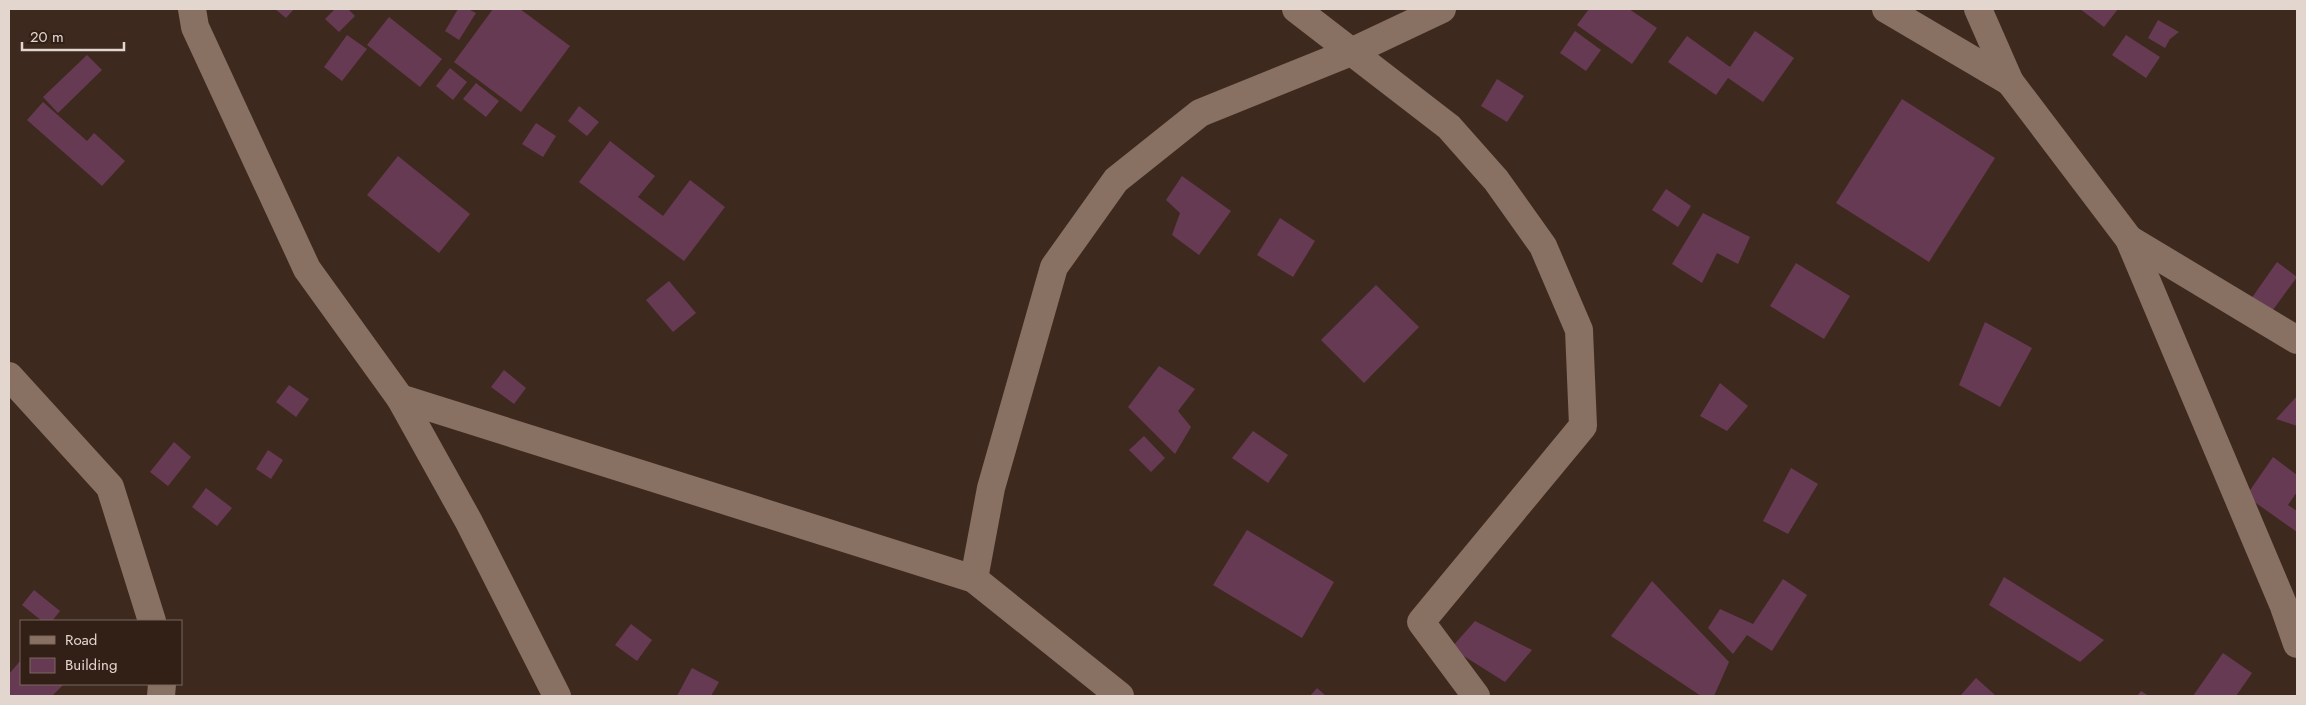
<svg xmlns="http://www.w3.org/2000/svg" width="2306" height="705" font-family="Jost,sans-serif">
	<style>
		.building { fill: #673a54 }
		.lines { fill: none; stroke-linecap: round; stroke-linejoin: round }
		.minor { stroke: #887063; stroke-width: 28 }
	</style>
	<rect width="100%" height="100%" fill="#3d291e"/>
	<g class="building">
		<path d="M275 9H294L286 18Z"/>
		<path d="M335 9H348L355 16 339 32 325 19Z"/>
		<path d="M458 9H468L476 13 459 40 445 31Z"/>
		<path d="M493 9H520L570 46 521 112 454 62Z"/>
		<path d="M1589 9H1629L1657 28 1632 64 1577 25Z"/>
		<path d="M2080 9H2118L2104 27Z"/>
		<path d="M389 17 442 59 420 87 367 45Z"/>
		<path d="M2158 20 2179 32 2170 39 2165 48 2148 38Z"/>
		<path d="M1575 31 1601 50 1586 71 1560 53Z"/>
		<path d="M1755 31 1794 58 1763 102 1728 78 1716 95 1668 62 1687 36 1730 67Z"/>
		<path d="M347 35 367 49 342 81 324 67Z"/>
		<path d="M2126 35 2160 57 2146 78 2112 55Z"/>
		<path d="M87 55 102 70 58 113 43 97Z"/>
		<path d="M450 68 467 82 453 100 436 86Z"/>
		<path d="M1497 79 1524 96 1507 122 1481 106Z"/>
		<path d="M476 83 499 101 486 117 463 99Z"/>
		<path d="M1902 99 1995 158 1929 262 1836 203Z"/>
		<path d="M43 102 87 141 94 133 125 161 102 186 27 120Z"/>
		<path d="M579 106 599 122 587 136 568 121Z"/>
		<path d="M536 123 556 136 543 157 522 144Z"/>
		<path d="M610 141 655 176 638 197 663 216 690 180 725 207 684 261 579 182Z"/>
		<path d="M398 156 470 214 439 253 367 195Z"/>
		<path d="M1182 176 1231 211 1199 255 1172 235 1180 213 1166 200Z"/>
		<path d="M1666 189 1691 206 1678 227 1652 210Z"/>
		<path d="M1703 213 1750 237 1738 264 1717 253 1702 283 1672 264Z"/>
		<path d="M1280 218 1315 241 1293 277 1257 255Z"/>
		<path d="M2277 262 2297 277 2270 314 2251 299Z"/>
		<path d="M1796 263 1850 296 1824 339 1770 306Z"/>
		<path d="M669 281 696 313 673 332 646 300Z"/>
		<path d="M1376 285 1419 327 1364 383 1321 340Z"/>
		<path d="M1985 322 2032 348 2000 407 1959 385Z"/>
		<path d="M1159 366 1195 389 1178 411 1191 427 1175 454 1128 407Z"/>
		<path d="M504 370 526 388 514 404 491 387Z"/>
		<path d="M1720 383 1748 406 1727 431 1700 416Z"/>
		<path d="M289 385 309 399 296 417 276 402Z"/>
		<path d="M2297 396V426L2276 419Z"/>
		<path d="M1253 431 1288 455 1268 483 1232 458Z"/>
		<path d="M1144 436 1165 458 1151 472 1129 450Z"/>
		<path d="M174 442 191 457 168 486 150 472Z"/>
		<path d="M268 450 283 460 271 479 256 469Z"/>
		<path d="M2273 457 2297 475V492L2288 505 2297 511V532L2246 496Z"/>
		<path d="M1791 468 1818 484 1788 534 1763 521Z"/>
		<path d="M206 488 232 508 217 526 192 507Z"/>
		<path d="M1247 530 1334 582 1302 638 1213 585Z"/>
		<path d="M2004 577 2104 640 2080 662 1989 605Z"/>
		<path d="M1783 579 1807 595 1772 651 1747 635 1733 654 1708 628 1720 609 1753 624Z"/>
		<path d="M1652 581 1729 662 1714 696H1701L1611 636Z"/>
		<path d="M34 590 60 611 52 621H42L22 605Z"/>
		<path d="M1475 621 1532 650 1505 682 1451 648Z"/>
		<path d="M631 624 652 640 637 661 615 645Z"/>
		<path d="M2223 653 2252 673 2236 696H2193Z"/>
		<path d="M21 660V684H64L52 696H9V674Z"/>
		<path d="M692 668 719 682 711 696H677Z"/>
		<path d="M1976 678 1996 696H1960Z"/>
		<path d="M1317 688 1326 696H1310Z"/>
		<path d="M2141 691 2149 696H2137Z"/>
	</g>
	<g class="lines">
		<g class="minor">
			<path d="M192 9 195 27 307 269 400 398 469 522 557 696"/>
			<path d="M1296 9 1449 127 1496 180 1543 246 1579 330 1583 426 1421 622 1476 696"/>
			<path d="M1886 9 2010 82"/>
			<path d="M1978 9 2010 82 2129 239 2283 604 2297 644"/>
			<path d="M2129 239 2297 340"/>
			<path d="M9 376 110 487 152 621"/>
			<path d="M400 398 974 579 1120 696"/>
			<path d="M974 579 991 488 1054 267 1116 180 1200 113 1351 52 1442 9"/>
			<path d="M161 696 162 684"/>
		</g>
	</g>
	<rect width="2306" height="705" fill="none" stroke="#e3d6cf" stroke-width="20"/>
	<rect x="20" y="620" width="162" height="65" fill="#321f15" stroke="#79685f"/>
	<rect x="30" y="636" width="25" height="8" fill="#887063" stroke="#79685f"/>
	<text x="65" y="645" font-size="15" fill="#e3d6cf">Road</text>
	<rect x="30" y="658" width="25" height="15" fill="#673a54" stroke="#79685f"/>
	<text x="65" y="670" font-size="15" fill="#e3d6cf">Building</text>
	<path d="M22 42v8h102v-8" fill="none" stroke="#e3d6cf" stroke-width="2.5"/>
	<text x="30" y="42" font-size="15" fill="#e3d6cf" stroke="#321f15" stroke-width="4" paint-order="stroke">20 m</text>
</svg>
